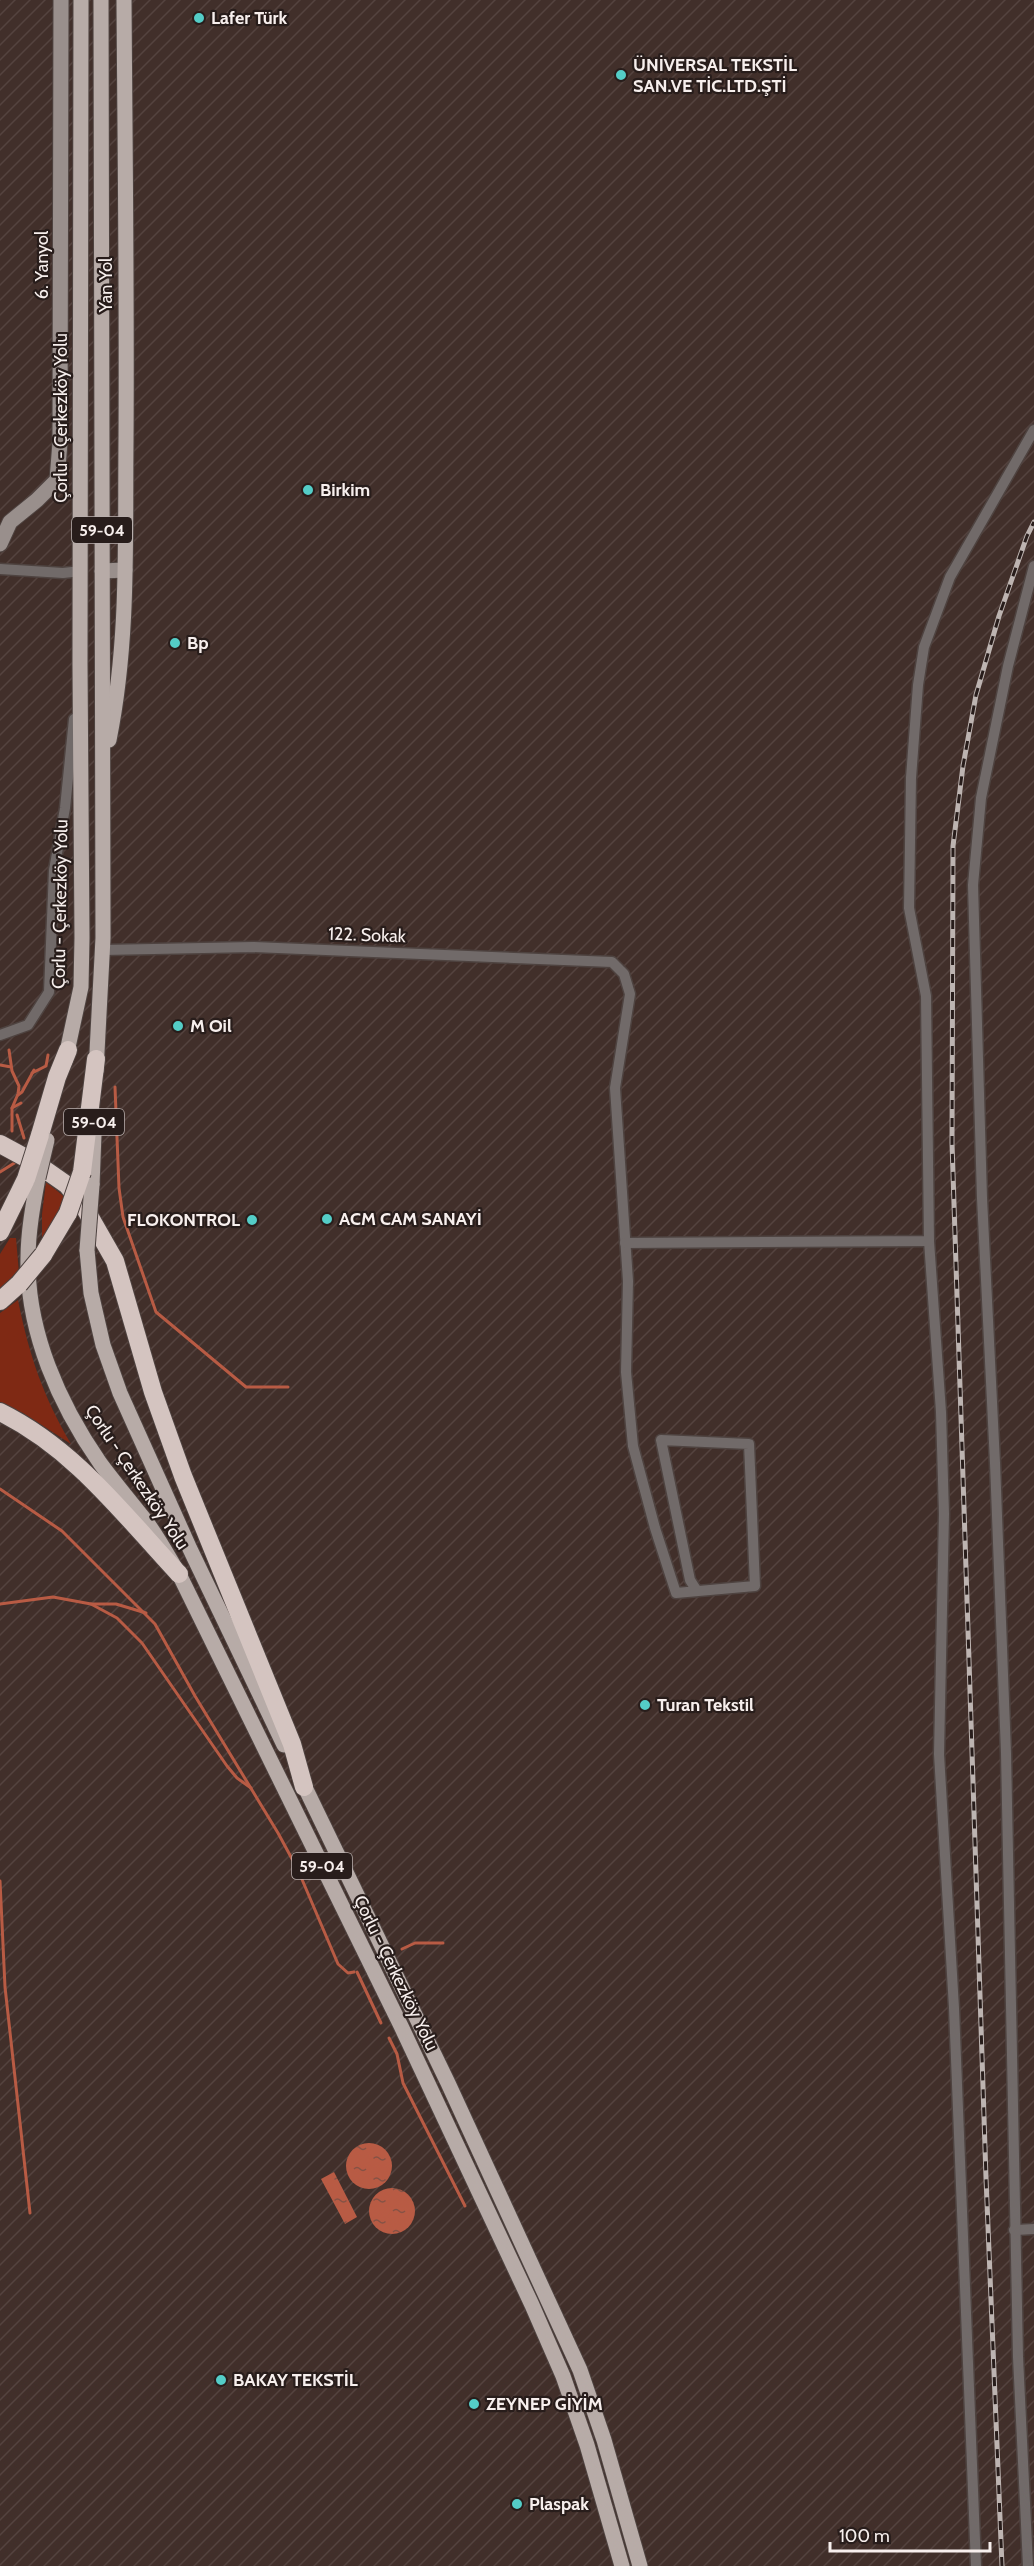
<svg xmlns="http://www.w3.org/2000/svg" width="1034" height="2566" font-family="Cabin,sans-serif">
	<style>
		.industrial { fill: url(#industrial-furrows) }
		.green { fill: #7f2914 }
		.water { fill: url(#water-ripples) }
		.lines { fill: none; stroke-linecap: round; stroke-linejoin: round }
		.stream { stroke: #b85b44; stroke-width: 3 }
		.street-casing { stroke: #4e4340; stroke-width: 13 }
		.secondary-casing { stroke: #4e4340; stroke-width: 17 }
		.primary-casing { stroke: #4e4340; stroke-width: 17 }
		.highway-casing { stroke: #4e4340; stroke-width: 20 }
		.street { stroke: #716a69; stroke-width: 10 }
		.secondary { stroke: #998f8c; stroke-width: 15 }
		.primary { stroke: #b7aba7; stroke-width: 15 }
		.highway { stroke: #d4c4c0; stroke-width: 18 }
		.rail-casing { stroke: #bdb4b1; stroke-width: 5 }
		.rail { stroke: #281d1b; stroke-width: 3; stroke-dasharray: 9; stroke-linecap: butt }
		.primary-bridge-casing { stroke: #4e4340; stroke-width: 17; stroke-linecap: butt }
		.highway-bridge-casing { stroke: #4e4340; stroke-width: 20; stroke-linecap: butt }
		.primary-bridge { stroke: #b7aba7; stroke-width: 15 }
		.highway-bridge { stroke: #d4c4c0; stroke-width: 18 }
		.poi-dot { fill: #54cdc7; stroke: #281d1b; stroke-width: 2 }
		.labels { text-anchor: middle; stroke-width: 4.5; stroke-linejoin: round; paint-order: stroke }
		.shield { fill: #281d1b; stroke: #b9b0ae; stroke-width: 1.5 }
		.shield-label { font-size: 16px; font-weight: bold; fill: #f7efed }
		.poi-label { font-size: 18px; font-weight: bold; fill: #f7efed; stroke: #281d1b; text-anchor: start }
		.street-label { font-size: 18px; fill: #f7efed; stroke: #281d1b }
	</style>
	<defs>
		<pattern id="industrial-furrows" width="10" height="10" patternUnits="userSpaceOnUse" patternTransform="scale(1.5)"><rect width="10" height="10" fill="#412f2a"/><path d="M-1 1l2-2M0 10L10 0M9 11l2-2" fill="none" stroke="#54433f"/></pattern>
		<pattern id="water-ripples" width="26" height="14" patternUnits="userSpaceOnUse" patternTransform="scale(1.5)"><rect width="26" height="14" fill="#b85b44"/><path d="M2 4q2-2 4 0t4 0M15 11q2-2 4 0t4 0" fill="none" stroke="#865245"/></pattern>
	</defs>
	<rect width="100%" height="100%" fill="#332724"/>
	<rect class="industrial" x="0" y="0" width="1034" height="2566"/>
	<g class="green">
		<path d="M46 1182 66 1198 57 1219 42 1241V1214Z"/>
		<path d="M10 1238H16L19 1273 0 1289V1254Z"/>
		<path d="M18 1300C29 1355 43 1396 71 1444L23 1413 0 1403V1313Z"/>
	</g>
	<g class="water">
		<circle cx="369" cy="2166" r="23"/>
		<path d="M334 2172 357 2217 345 2224 321 2179Z"/>
		<circle cx="392" cy="2211" r="23"/>
	</g>
	<g class="lines">
		<g class="stream">
			<path d="M9 1050 12 1071 19 1086 18 1094 12 1108"/>
			<path d="M0 1065 11 1067"/>
			<path d="M32 1073 46 1066 48 1055"/>
			<path d="M115 1087 119 1188 123 1217 156 1312 246 1387H288"/>
			<path d="M18 1095 22 1092 34 1070"/>
			<path d="M17 1115 24 1138"/>
			<path d="M12 1131V1108L21 1103"/>
			<path d="M0 1172 16 1162"/>
			<path d="M0 1489 62 1531 155 1624 195 1696 278 1833 298 1870 338 1964 348 1973 354 1972"/>
			<path d="M0 1604 53 1597 91 1604H116L146 1613"/>
			<path d="M91 1604 117 1618 142 1643 227 1766 237 1778 251 1788"/>
			<path d="M0 1881 5 1987 30 2213"/>
			<path d="M402 1949 415 1943H443"/>
			<path d="M357 1972 381 2023"/>
			<path d="M389 2038 397 2054 403 2083 465 2206"/>
		</g>
		<defs>
			<g id="street">
				<path d="M0 569 63 573 81 571"/>
				<path d="M103 950 253 947 612 962 624 974 630 994 615 1088 628 1281 626 1372 633 1446 655 1528 676 1593 755 1586 749 1444 661 1440 690 1580 697 1591"/>
				<path d="M0 1035 28 1025 49 992 54 870 65 808 74 719"/>
				<path d="M929 1241 941 1412 944 1514 939 1754 954 2008 976 2566"/>
				<path d="M625 1243 929 1241 926 996 909 908 911 778 918 685 924 647 950 577 1034 430"/>
				<path d="M1014 2230 1034 2229"/>
				<path d="M1028 2566 1018 2357 1006 1753 995 1463 982 1198 973 885 981 798 1008 666 1034 566"/>
			</g>
			<g id="secondary">
				<path d="M0 544 10 522 37 500 57 480 60 442 61 0"/>
				<path d="M102 571 125 570"/>
			</g>
			<g id="primary">
				<path d="M109 740C129 641 125 541 126 441 127 294 125 147 124 0"/>
				<path d="M65 1061 81 987 82 938 80 664 81 0"/>
				<path d="M96 1071 103 938 101 0"/>
				<path d="M38 1178C33 1205 28 1232 28 1259 27 1332 59 1404 100 1463 114 1482 130 1501 145 1520 158 1537 168 1556 179 1574L401 2026 532 2305 563 2376 587 2445 622 2566"/>
				<path d="M92 1185 94 1134"/>
				<path d="M87 1250 91 1293 103 1345 120 1393 190 1549 284 1745"/>
				<path d="M300 1777 448 2083 580 2370 604 2440 640 2566"/>
			</g>
			<g id="highway">
				<path d="M40 1135 57 1077 68 1050"/>
				<path d="M0 1144 37 1164 67 1185 83 1205 115 1261 153 1392 183 1476 292 1744 304 1787"/>
				<path d="M82 1172 96 1059"/>
				<path d="M0 1232 26 1179"/>
				<path d="M43 1255 68 1213"/>
				<path d="M0 1301 19 1284"/>
				<path d="M0 1412C75 1449 123 1514 179 1574"/>
			</g>
		</defs>
		<use href="#street" class="street-casing"/>
		<use href="#secondary" class="secondary-casing"/>
		<use href="#primary" class="primary-casing"/>
		<use href="#highway" class="highway-casing"/>
		<use href="#street" class="street"/>
		<use href="#secondary" class="secondary"/>
		<use href="#primary" class="primary"/>
		<use href="#highway" class="highway"/>
		<defs>
			<path id="rail" d="M1002 2566 986 2178 952 1143 953 846 963 766 976 695 999 616 1027 536 1034 522"/>
		</defs>
		<use href="#rail" class="rail-casing"/>
		<use href="#rail" class="rail"/>
		<defs>
			<g id="primary-bridge">
				<path d="M38 1178 47 1140"/>
				<path d="M87 1250 92 1185"/>
			</g>
			<g id="highway-bridge">
				<path d="M26 1179 40 1135"/>
				<path d="M68 1213 82 1172"/>
				<path d="M19 1284 43 1255"/>
			</g>
		</defs>
		<use href="#primary-bridge" class="primary-bridge-casing"/>
		<use href="#highway-bridge" class="highway-bridge-casing"/>
		<use href="#primary-bridge" class="primary-bridge"/>
		<use href="#highway-bridge" class="highway-bridge"/>
	</g>
	<g class="poi-dot">
		<circle cx="199" cy="18" r="6"/>
		<circle cx="621" cy="75" r="6"/>
		<circle cx="308" cy="490" r="6"/>
		<circle cx="175" cy="643" r="6"/>
		<circle cx="178" cy="1026" r="6"/>
		<circle cx="327" cy="1219" r="6"/>
		<circle cx="252" cy="1220" r="6"/>
		<circle cx="645" cy="1705" r="6"/>
		<circle cx="221" cy="2380" r="6"/>
		<circle cx="474" cy="2404" r="6"/>
		<circle cx="517" cy="2504" r="6"/>
	</g>
	<g class="labels">
		<g class="shield">
			<rect x="72" y="517" width="60" height="26" rx="4.5"/>
			<rect x="64" y="1109" width="60" height="26" rx="4.5"/>
			<rect x="292" y="1853" width="60" height="26" rx="4.5"/>
		</g>
		<g class="shield-label">
			<text x="102" y="536">59-04</text>
			<text x="94" y="1128">59-04</text>
			<text x="322" y="1872">59-04</text>
		</g>
		<g class="poi-label">
			<text x="211" y="24">Lafer Türk</text>
			<text x="633" y="71">ÜNİVERSAL TEKSTİL<tspan x="633" dy="21">SAN.VE TİC.LTD.ŞTİ</tspan></text>
			<text x="320" y="496">Birkim</text>
			<text x="187" y="649">Bp</text>
			<text x="190" y="1032">M Oil</text>
			<text x="339" y="1225">ACM CAM SANAYİ</text>
			<text x="240" y="1226" text-anchor="end">FLOKONTROL</text>
			<text x="657" y="1711">Turan Tekstil</text>
			<text x="233" y="2386">BAKAY TEKSTİL</text>
			<text x="486" y="2410">ZEYNEP GİYİM</text>
			<text x="529" y="2510">Plaspak</text>
		</g>
		<g class="street-label">
			<text transform="translate(42 265) rotate(-90)" y="6">6. Yanyol</text>
			<text transform="translate(106 285) rotate(-90)" y="6">Yan Yol</text>
			<text transform="translate(61 418) rotate(-90)" y="6">Çorlu - Çerkezköy Yolu</text>
			<text transform="translate(60 904) rotate(-89)" y="6">Çorlu - Çerkezköy Yolu</text>
			<text transform="translate(367 935) rotate(2)" y="6">122. Sokak</text>
			<text transform="translate(137 1477) rotate(56)" y="6">Çorlu - Çerkezköy Yolu</text>
			<text transform="translate(396 1973) rotate(64)" y="6">Çorlu - Çerkezköy Yolu</text>
		</g>
	</g>
	<path d="M830 2542v9h160v-9" fill="none" stroke="#f7efed" stroke-width="3"/>
	<text x="839" y="2542" font-size="18" fill="#f7efed" stroke="#281d1b" stroke-width="4.5" paint-order="stroke">100 m</text>
</svg>
